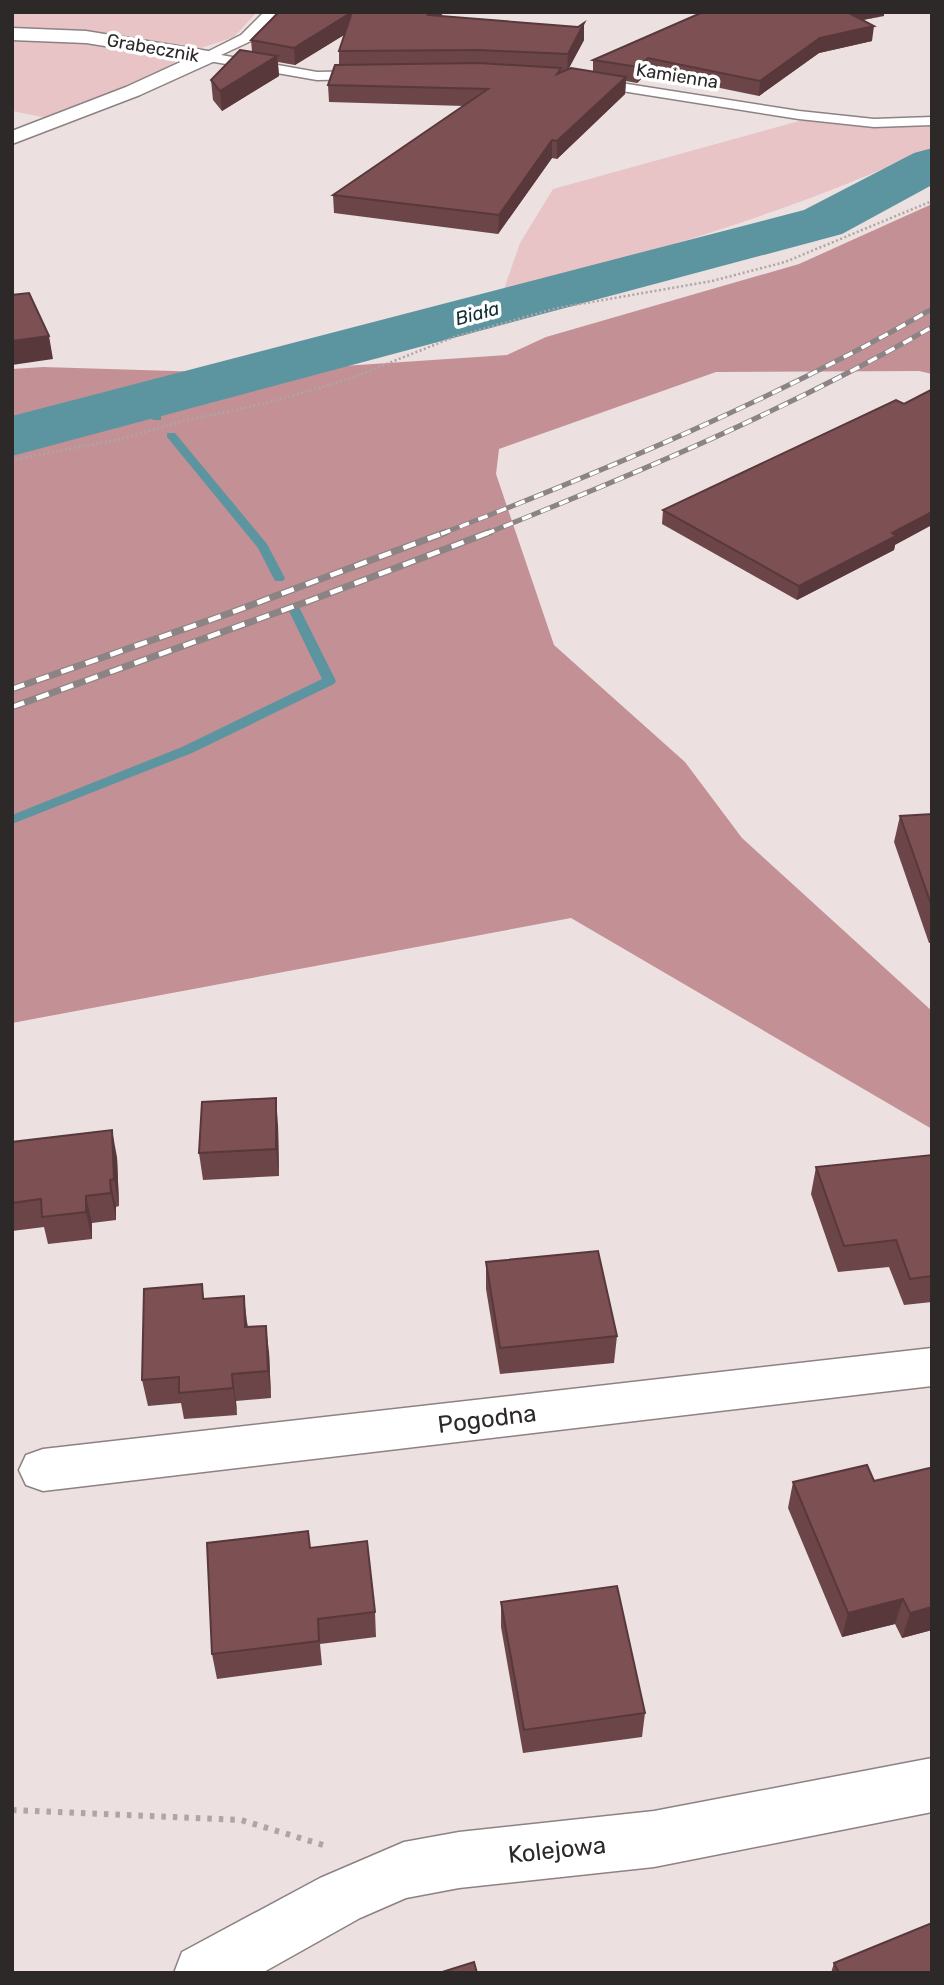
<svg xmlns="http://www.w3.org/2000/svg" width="944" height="1985" font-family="Rubik,sans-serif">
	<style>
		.green { fill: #e9c4c6 }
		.forest { fill: #c39195 }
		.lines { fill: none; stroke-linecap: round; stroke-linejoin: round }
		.stream { fill: #5c959f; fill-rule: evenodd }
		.river { fill: #5c959f; fill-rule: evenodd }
		.service-casing { stroke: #8d8283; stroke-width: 3 }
		.minor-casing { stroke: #8d8283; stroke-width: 3 }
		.path-far1 { stroke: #aea5a5; stroke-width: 2.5; stroke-dasharray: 2 2.5; stroke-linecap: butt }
		.path { stroke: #aea5a5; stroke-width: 6; stroke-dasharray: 4.5 7; stroke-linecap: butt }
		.service { fill: #fff; fill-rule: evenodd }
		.minor { fill: #fff; fill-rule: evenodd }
		.rail-far1-casing { stroke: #8c8484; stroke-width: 5 }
		.rail-casing { stroke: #8c8484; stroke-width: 7 }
		.rail-far1 { stroke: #fff; stroke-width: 3.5; stroke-dasharray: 10; stroke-linecap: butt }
		.rail { stroke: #fff; stroke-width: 4.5; stroke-dasharray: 13; stroke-linecap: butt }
		.wall { fill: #6c4548 }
		.shaded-wall { fill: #58383b }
		.building { fill: #7d5054; stroke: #58383b; stroke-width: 2 }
		.labels { text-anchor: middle; stroke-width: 7; stroke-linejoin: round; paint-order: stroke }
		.far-street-label { font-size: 18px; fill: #2d2929; stroke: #fff }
		.far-water-label { font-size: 19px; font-style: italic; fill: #123034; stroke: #fff }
		.near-street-label { font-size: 24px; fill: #2d2929; stroke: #fff }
	</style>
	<rect width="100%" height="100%" fill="#ece0e0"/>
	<g class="green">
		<path d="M12 12H257L234 37 198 49 92 34 12 30Z"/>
		<path d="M12 37 52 38 171 54 180 59 178 66 161 74 47 118 12 111Z"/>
		<path d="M803 120 932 126V147C793 212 650 253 503 292L520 243 553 189Z"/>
	</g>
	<path class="forest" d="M932 204V374L919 371 716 372 499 449 496 474 554 645 685 762 742 838 932 1011V1129L571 918 12 1023V369L43 367 239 373 507 355 546 337 799 264Z"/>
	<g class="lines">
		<g class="stream">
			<path d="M143 399 161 416V420H153L139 404 138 402Z"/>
			<path d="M167 433H175L267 544 285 578 283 581H275L258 548 167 437Z"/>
			<path d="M293 603 299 607 336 681 334 684 192 753 12 824V815L182 747 322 679 287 607Z"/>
		</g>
		<path class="river" d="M932 148V185L842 234 12 456V416L804 210 914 153Z"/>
		<defs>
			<g id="service">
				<path d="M264 12H277L251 41 221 55 317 72 366 71 373 75 366 79 317 80 203 60V54L241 35Z"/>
				<path d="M589 78 799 111 874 119 932 117V125L874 127 799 119 584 85V79Z"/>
			</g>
			<g id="minor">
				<path d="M12 28 86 31 208 51 218 57 215 61 140 95 12 144V131L126 87 187 59 86 43 12 40Z"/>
				<path d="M932 1348V1386L43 1491 26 1485 19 1470 26 1455 43 1449Z"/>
				<path d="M932 1758V1812L654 1867 459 1888 406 1898 360 1918 262 1973H174L182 1952 320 1878 404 1842 459 1832 654 1811Z"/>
			</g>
		</defs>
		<use href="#service" class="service-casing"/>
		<use href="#minor" class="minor-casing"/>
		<path class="path-far1" d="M12 460 121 439 183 421 267 403 349 379 454 337 557 308 712 281 785 262 932 201"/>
		<path class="path" d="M12 1810 241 1820 323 1845"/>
		<use href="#service" class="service"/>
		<use href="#minor" class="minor"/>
		<defs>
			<g id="rail-far1">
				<path d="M441 534C609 469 776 399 932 309"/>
				<path d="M485 534C638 473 789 409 932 327"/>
			</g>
			<g id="rail">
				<path d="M12 689 230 613 446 532"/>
				<path d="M12 707 309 601 490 532"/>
			</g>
		</defs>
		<use href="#rail-far1" class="rail-far1-casing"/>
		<use href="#rail" class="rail-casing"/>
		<use href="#rail-far1" class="rail-far1"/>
		<use href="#rail" class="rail"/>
	</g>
	<g class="wall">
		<path d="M441 16 578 27 584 23V40L568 69 593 72V60L884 16 863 20 872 41 819 53 759 96 647 73 637 83 626 81 625 94 557 159 552 158 498 234 334 213 333 195 464 106 329 102 328 85 339 65V51L344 35 295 65 278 62 279 76 222 111 213 100 211 80 252 52 251 40Z"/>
		<path d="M663 510 895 545 894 550 797 600 662 524Z"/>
		<path d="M932 814V943H929L894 842 900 816Z"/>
		<path d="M278 1125 279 1176 203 1180 199 1153Z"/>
		<path d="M12 1142 117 1157 119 1206 116 1207V1220L92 1223V1239L48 1244 44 1227 12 1231Z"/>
		<path d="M932 1155V1302L904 1305 889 1267 838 1272 811 1194 816 1167Z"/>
		<path d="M486 1262 617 1336 614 1363 500 1374 486 1289Z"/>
		<path d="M202 1284 204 1299 247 1322 248 1327 269 1352 271 1398 236 1401 237 1415 184 1419 181 1403 148 1406 142 1380Z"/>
		<path d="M793 1482 932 1630 902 1638 895 1624 842 1637 788 1508Z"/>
		<path d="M310 1548 375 1612 376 1637 320 1644 322 1665 217 1679 212 1654Z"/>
		<path d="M501 1602 645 1713 642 1737 523 1753 501 1627Z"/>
		<path d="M834 1963 932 1973H831Z"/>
	</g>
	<g class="shaded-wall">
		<path d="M352 12V30L295 65 294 48Z"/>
		<path d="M430 12H444L428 32V15Z"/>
		<path d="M842 12H884V16L840 24Z"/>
		<path d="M584 23V40L567 72 568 54Z"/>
		<path d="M874 26 872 41 819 53 759 96 760 81 820 38Z"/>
		<path d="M277 56 279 76 222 111 220 91Z"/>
		<path d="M648 58 647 73 637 83 638 67Z"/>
		<path d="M626 77 625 94 557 159V141Z"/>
		<path d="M552 140V158L498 234 499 215Z"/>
		<path d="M49 336 53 359 12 365V341Z"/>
		<path d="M932 512V525L895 545 894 550 797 600 799 586 892 533Z"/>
		<path d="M276 1098 278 1125 279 1176 276 1149Z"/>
		<path d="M112 1130 117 1157 119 1206 114 1179Z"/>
		<path d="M110 1180 116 1207V1220L111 1193Z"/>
		<path d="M86 1196 92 1223V1239L86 1212Z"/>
		<path d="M244 1296 247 1322 248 1354 245 1327Z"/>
		<path d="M266 1326 269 1352 271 1398 268 1371Z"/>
		<path d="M232 1374 236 1401 237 1415 233 1388Z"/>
		<path d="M903 1599 895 1624 842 1637 848 1613Z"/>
		<path d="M932 1607V1630L902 1638 910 1613Z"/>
	</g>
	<g class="building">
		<path d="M279 12H430L428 15 578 27 584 23 568 54 479 50 339 51 352 12 294 48 251 40Z"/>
		<path d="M703 12H847L874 26 820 38 760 81 648 58 638 67 593 60Z"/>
		<path d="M240 50 277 56 220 91 211 80Z"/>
		<path d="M479 63 561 68 557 74 571 68 626 77 557 141 552 140 499 215 333 195 488 89 328 85 335 65Z"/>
		<path d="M29 293 49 336 12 341V295Z"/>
		<path d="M931 390 932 512 892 533 896 536 799 586 663 510 896 400 904 404Z"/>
		<path d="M932 814V907L900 816Z"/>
		<path d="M276 1098V1149L199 1153 202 1102Z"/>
		<path d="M112 1130 114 1179 110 1180 111 1193 86 1196V1212L42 1217 41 1199 12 1203V1142Z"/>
		<path d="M932 1155V1276L910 1279 896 1240 844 1246 816 1167Z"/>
		<path d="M598 1251 617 1336 500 1348 486 1262Z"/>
		<path d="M202 1284 203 1299 244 1296 245 1327 266 1326 268 1371 232 1374 233 1388 179 1393V1377L142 1380 144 1289Z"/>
		<path d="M867 1465 874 1481 930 1468 932 1471V1607L910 1613 903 1599 848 1613 793 1482Z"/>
		<path d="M308 1531 310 1548 367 1541 375 1612 318 1619 319 1641 212 1654 207 1543Z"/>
		<path d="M617 1586 645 1713 524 1730 501 1602Z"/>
		<path d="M932 1923V1973H839L834 1963Z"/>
		<path d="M474 1962 477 1973H439Z"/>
	</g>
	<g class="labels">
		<g class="far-street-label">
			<text transform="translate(153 48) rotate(10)" y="6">Grabecznik</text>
			<text transform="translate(677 76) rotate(9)" y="6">Kamienna</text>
		</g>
		<g class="far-water-label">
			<text transform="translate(477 313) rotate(-15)" y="7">Biała</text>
		</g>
		<g class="near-street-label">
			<text transform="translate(487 1419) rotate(-7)" y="8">Pogodna</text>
			<text transform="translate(557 1850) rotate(-6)" y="8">Kolejowa</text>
		</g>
	</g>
	<rect width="944" height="1985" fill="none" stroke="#2d2929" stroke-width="28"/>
</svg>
